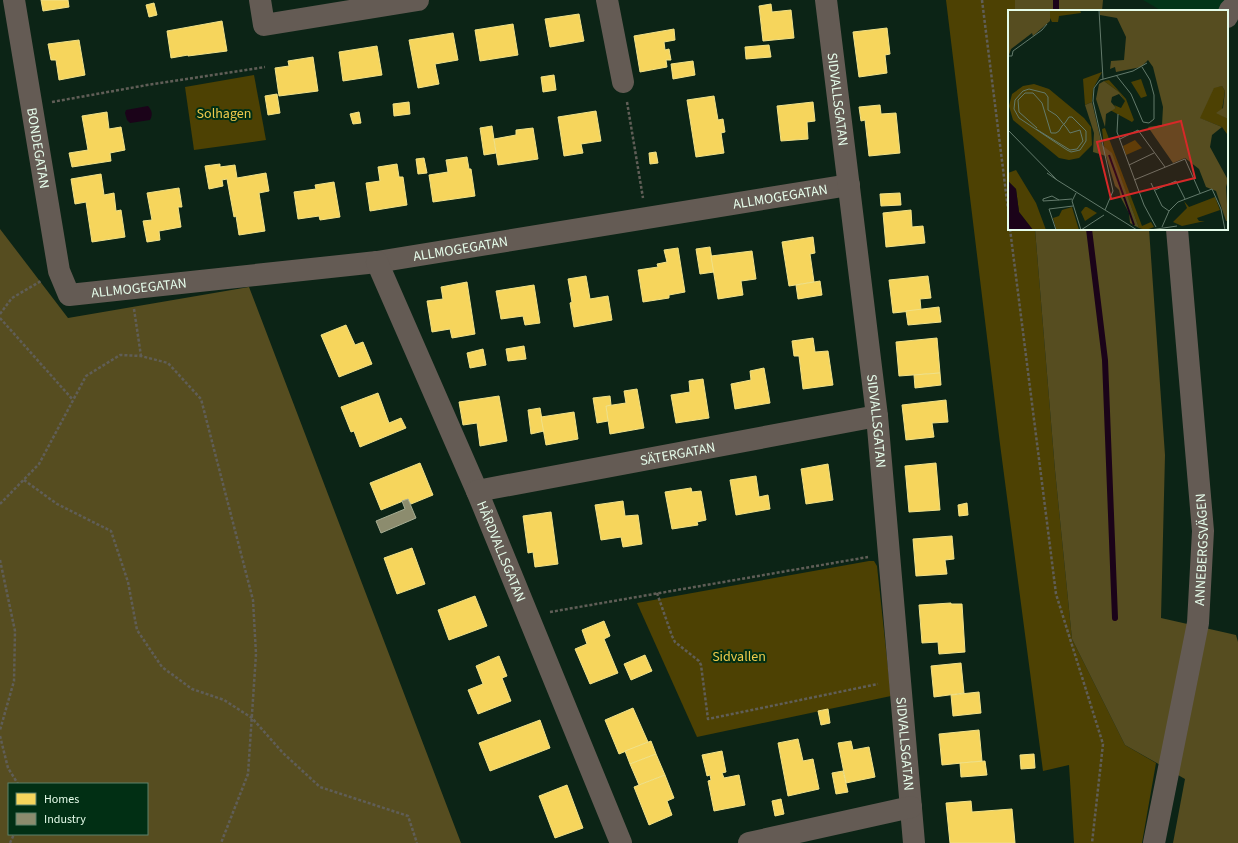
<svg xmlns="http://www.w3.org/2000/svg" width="1238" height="843" font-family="'Source Sans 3',sans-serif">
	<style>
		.built { fill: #023418 }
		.green { fill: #4d4103 }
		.forest { fill: #564d20; fill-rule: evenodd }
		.water { fill: #1b0319 }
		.homes { fill: #f6d55c; stroke: #f1e187 }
		.industry { fill: #8c8c6e; stroke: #a7ae93 }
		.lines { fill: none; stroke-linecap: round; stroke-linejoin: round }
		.stream { stroke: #1b0319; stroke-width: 6 }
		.path { stroke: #605e57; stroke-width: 2.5; stroke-dasharray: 3 2; stroke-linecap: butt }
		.minor { stroke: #645b54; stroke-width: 22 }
		.labels { text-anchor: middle; stroke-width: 4; stroke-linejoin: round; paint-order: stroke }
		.street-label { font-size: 14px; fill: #e5fcea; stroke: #012f14 }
		.park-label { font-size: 14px; fill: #efca4c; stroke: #012f14 }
		.inset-river { fill: none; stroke: #1b0319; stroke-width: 2 }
		.inset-road { fill: none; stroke: #637a6b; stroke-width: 1 }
		.view { fill: #d62828; fill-opacity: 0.15; stroke: #d62828; stroke-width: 2 }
		.inset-edge { fill: none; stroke: #e5fcea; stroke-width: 2 }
	</style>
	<rect width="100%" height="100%" fill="#0c2416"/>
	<path class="built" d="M1143 0H1228L1218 11H1162Z"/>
	<g class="green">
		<path d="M946 0H1015V11H1009V229H1035L1055 470 1072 639 1125 745 1156 763 1142 843H1074L1069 765 1043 771 1000 444Z"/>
		<path d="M254 75 266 140 194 150 185 87Z"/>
		<path d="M869 561H874L877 566 891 696 697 737 637 603Z"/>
	</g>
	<g class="forest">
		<path d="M1015 0H1103L1102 11H1015Z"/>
		<path d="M0 229 68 318 249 287 461 843H0ZM9 784H147V834H9Z"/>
		<path d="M1035 229H1149L1165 455 1161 618 1236 635 1238 642V843H1173L1185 779 1125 745 1072 639 1055 470Z"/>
	</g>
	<path class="water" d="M148 106C152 111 153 114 150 120L130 123 127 120 125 113 126 110Z"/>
	<g class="homes">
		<path d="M41 0H68L69 7 43 11Z"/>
		<path d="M154 3 157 15 149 17 146 5Z"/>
		<path d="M771 4 772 12 791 10 794 38 763 41 759 6Z"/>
		<path d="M579 14 584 41 550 47 545 19Z"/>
		<path d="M222 21 227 51 188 56V55L171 58 167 31Z"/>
		<path d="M513 24 518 55 480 61 475 30Z"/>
		<path d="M887 28 890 54 885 55 887 73 859 77 853 32Z"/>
		<path d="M674 29 675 40 664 42 665 50 669 49 671 60H666L667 67 640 72 634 36Z"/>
		<path d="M453 33 458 60 435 64 439 84 418 88 409 40Z"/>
		<path d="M79 40 85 75 59 80 56 60H51L48 44Z"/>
		<path d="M769 45 771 57 746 59 745 47Z"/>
		<path d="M377 46 382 75 343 81 339 52Z"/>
		<path d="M313 57 318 91 279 96 275 68 289 66 288 61Z"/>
		<path d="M693 61 695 75 673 79 671 64Z"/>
		<path d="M554 75 556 90 543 92 541 77Z"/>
		<path d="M277 94 280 113 268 115 265 96Z"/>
		<path d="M714 96 718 120 723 119 725 132 721 133 724 153 696 157 687 100Z"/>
		<path d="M409 102 410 114 394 116 393 104Z"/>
		<path d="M813 102 815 121 807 122 808 139 781 141 777 106Z"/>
		<path d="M880 105 881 114 896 113 900 153 869 156 865 120 861 121 859 107Z"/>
		<path d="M596 111 601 141 581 144 583 153 564 156 558 117Z"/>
		<path d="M107 112 109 129 121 127 125 150 110 153 111 161 72 167 69 153 88 150 82 116Z"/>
		<path d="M359 112 361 123 353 124 350 114Z"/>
		<path d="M492 126 496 153 484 155 480 128Z"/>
		<path d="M533 128 538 159 498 165 494 139 516 135V130Z"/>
		<path d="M656 152 658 163 650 164 649 153Z"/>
		<path d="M467 157 469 169H471L475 196 433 202 429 175 448 172 446 160Z"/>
		<path d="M424 158 427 173 418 174 416 159Z"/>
		<path d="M220 164V167L235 165 237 178 266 173 269 191 259 193 265 231 239 235 236 216 234 217 227 179 222 180 223 186 209 189 205 166Z"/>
		<path d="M397 164 399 177H403L407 205 370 211 366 183 380 181 378 167Z"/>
		<path d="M101 174 104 195 114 193 116 211 121 210 125 237 92 242 86 202 75 204 71 179Z"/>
		<path d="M334 182 340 217 320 220 319 216 298 219 294 192 316 189 315 185Z"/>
		<path d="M179 188 182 207H178L181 227 159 231 160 240 147 242 143 221 152 220 147 193Z"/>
		<path d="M900 193 901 205 881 206 880 194Z"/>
		<path d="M911 210 912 227 923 226 925 243 886 247 883 213Z"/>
		<path d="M813 237 815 253 810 254 814 282 789 286 782 242Z"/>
		<path d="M710 247 714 272 700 274 696 249Z"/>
		<path d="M678 248 685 292 669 295V298L643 302 638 270 658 267 657 264 667 262 664 250Z"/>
		<path d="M752 251 756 279 741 281 743 295 718 299 711 256Z"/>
		<path d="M586 276 590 299 608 296 612 320 574 327 570 303 572 302 568 279Z"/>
		<path d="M928 276 931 298 920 299 921 310 893 313 889 280Z"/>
		<path d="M820 281 822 295 798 299 796 285Z"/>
		<path d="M467 282 475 334 452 338 450 329 432 332 427 301 443 299 441 287Z"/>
		<path d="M534 285 540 323 525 325 523 316 501 319 496 291Z"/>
		<path d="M939 307 941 322 908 325 906 311Z"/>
		<path d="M346 325 355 345 363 342 372 364 339 377 321 335Z"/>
		<path d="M813 338 815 352 828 351 833 385 803 389 799 356H794L792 341Z"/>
		<path d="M937 338 940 373 899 376 896 342Z"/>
		<path d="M524 346 526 359 508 361 506 349Z"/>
		<path d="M483 349 486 365 470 368 467 353Z"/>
		<path d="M764 368 770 403 735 409 731 384 751 380 750 371Z"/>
		<path d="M940 373 941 385 915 388 914 375Z"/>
		<path d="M703 379 709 418 676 423 671 395 690 392 689 381Z"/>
		<path d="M637 389 644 428 610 434 606 406 626 403 624 391Z"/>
		<path d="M378 393 389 423 401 418 406 428 360 447 354 431 351 432 341 407Z"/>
		<path d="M499 396 507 441 480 446 477 423 463 425 459 402Z"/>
		<path d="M610 396 611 405 606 406 608 421 597 423 593 398Z"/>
		<path d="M946 400 948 422 932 423 934 437 906 440 902 405Z"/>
		<path d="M540 408 544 431 531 434 528 410Z"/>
		<path d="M574 412 578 439 546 445 541 417Z"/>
		<path d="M420 463 433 495 411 504 408 499 381 510 370 483Z"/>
		<path d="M936 463 940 510 909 512 905 466Z"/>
		<path d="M828 464 833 500 806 504 801 469Z"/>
		<path d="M756 476 759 497 768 495 770 509 736 515 730 480Z"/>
		<path d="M691 488 692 492 701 491 706 520 697 522 698 525 672 529 665 492Z"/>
		<path d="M623 501 625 516 638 515 642 544 623 547 621 537 601 540 595 505Z"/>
		<path d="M967 503 968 515 959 516 958 505Z"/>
		<path d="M551 512 558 564 535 567 533 552 528 553 523 516Z"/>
		<path d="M952 536 954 559 945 560 947 574 916 576 913 539Z"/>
		<path d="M412 548 425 584 397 594 384 558Z"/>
		<path d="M475 596 487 626 449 640 438 610Z"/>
		<path d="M951 603V604H962L965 652 939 654 938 642 922 643 919 605Z"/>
		<path d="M604 621 610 636 604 639 618 673 590 684 575 649 587 644 582 630Z"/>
		<path d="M645 655 652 671 631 680 624 664Z"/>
		<path d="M499 656 507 676 502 678 511 701 478 714 468 690 483 684 476 666Z"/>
		<path d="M961 663 964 693 934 697 931 666Z"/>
		<path d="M979 692 981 713 953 716 951 695Z"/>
		<path d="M633 708 648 742 619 754 605 720Z"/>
		<path d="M828 709 830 723 821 725 818 711Z"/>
		<path d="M540 720 550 748 490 771 479 743Z"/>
		<path d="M979 730 982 761 942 765 939 734Z"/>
		<path d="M798 739 803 761 813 759 819 789 788 796 778 743Z"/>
		<path d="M651 741 656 754 630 764 625 751Z"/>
		<path d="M851 741 853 750 869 747 875 777 846 783 838 743Z"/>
		<path d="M722 751 726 772 722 773 724 778 739 775 745 805 714 811 708 781 711 780 710 775 707 776 702 755Z"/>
		<path d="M656 754 665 775 639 785 630 764Z"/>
		<path d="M1034 754 1035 768 1021 769 1020 755Z"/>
		<path d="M985 761 987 775 961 777 960 763Z"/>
		<path d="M843 771 848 792 836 794 832 773Z"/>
		<path d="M665 775 674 798 667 801 672 815 649 825 634 787Z"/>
		<path d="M567 785 583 828 555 838 539 796Z"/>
		<path d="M781 799 784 814 775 816 772 801Z"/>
		<path d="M971 801 972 812 1012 809 1015 843H950L946 803Z"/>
	</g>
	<path class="industry" d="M408 499 416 518 381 533 376 521 405 509 402 501Z"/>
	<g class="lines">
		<g class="stream">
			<path d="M1056 0V11"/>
			<path d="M1089 229 1105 360 1115 618"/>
		</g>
		<g class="path">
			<path d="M982 0 1009 217"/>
			<path d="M52 102 147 85 265 67"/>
			<path d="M627 102 643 198"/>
			<path d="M1010 229 1056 594 1103 744 1092 843"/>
			<path d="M134 309 141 356"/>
			<path d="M0 314 12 298 41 281"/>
			<path d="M0 318 73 400"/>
			<path d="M24 480 57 504 111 531 128 582 137 630 162 667 192 689 224 700 252 718 283 753 320 787 408 816 417 843"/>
			<path d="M0 504 39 464 86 376 120 355 141 356 168 363 201 399 253 600 256 654 248 774 221 843"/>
			<path d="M0 560 15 631 14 681 0 730"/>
			<path d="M657 593 672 636 675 642 699 661 701 665 708 719 878 684"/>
			<path d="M550 612 868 557"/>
			<path d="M0 736 8 768 18 784"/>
			<path d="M10 843 14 834"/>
		</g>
		<g class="minor">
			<path id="s1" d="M14 0 59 271 69 295 377 262 849 185"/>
			<path d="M260 0 264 25 418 0"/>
			<path d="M607 0 623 82"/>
			<path id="s2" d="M826 0 877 416 914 843"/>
			<path d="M1227 17 1230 10 1238 2"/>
			<path id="s3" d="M377 262 477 491 621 843"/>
			<path id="s4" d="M477 491 877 416"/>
			<path d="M749 843 911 807"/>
			<path id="s5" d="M1154 843 1198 623 1203 531 1177 229"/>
		</g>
	</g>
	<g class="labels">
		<g class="street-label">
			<text dy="5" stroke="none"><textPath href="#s2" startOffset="100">SIDVALLSGATAN</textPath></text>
			<text dy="5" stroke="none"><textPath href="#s1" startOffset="150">BONDEGATAN</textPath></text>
			<text dy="5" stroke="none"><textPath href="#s1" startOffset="1019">ALLMOGEGATAN</textPath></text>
			<text dy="5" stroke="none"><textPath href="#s1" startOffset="695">ALLMOGEGATAN</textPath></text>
			<text dy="5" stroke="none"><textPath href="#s1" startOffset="371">ALLMOGEGATAN</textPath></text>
			<text dy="5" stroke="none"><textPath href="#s2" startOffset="424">SIDVALLSGATAN</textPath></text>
			<text dy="5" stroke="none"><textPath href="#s4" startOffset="204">SÄTERGATAN</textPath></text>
			<text dy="5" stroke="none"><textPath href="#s5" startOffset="298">ANNEBERGSVÄGEN</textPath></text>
			<text dy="5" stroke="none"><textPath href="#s3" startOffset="315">HÅRDVALLSGATAN</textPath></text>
			<text dy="5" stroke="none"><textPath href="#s2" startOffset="748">SIDVALLSGATAN</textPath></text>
		</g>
		<g class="park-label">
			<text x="224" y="118">Solhagen</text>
			<text x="739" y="661">Sidvallen</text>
		</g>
	</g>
	<g transform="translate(1008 10)">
		<rect width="220" height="220" fill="#0c2416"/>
		<path d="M42 0H72L73 3 51 6 50 12H44L42 8ZM94 62 85 79 84 92 77 95 75 69ZM133 69 139 86 133 88 123 72ZM101 70 118 89 126 110 124 112 102 100 108 98 106 95 113 98 117 91 111 82 96 71ZM26 74 41 79 76 108 83 117 84 135 71 148 61 150 51 148 5 110 1 96 4 84 15 76ZM214 76 217 81 214 100 215 106 220 109 219 124 214 117 191 108 206 77ZM97 118 134 216 143 212 146 217 138 220 131 218 113 169 96 136 94 119ZM127 130 134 138 118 145 115 136ZM8 160 28 193 38 220H25L11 202 8 179 1 172 0 167V163ZM207 187 212 200 189 208 191 211H197L174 216 165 212 179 198 176 191 181 197ZM64 197 71 220 48 219 45 208 51 206 54 200ZM77 197H79L89 203 77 211 73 202Z" fill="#4d4103"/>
		<path d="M0 0H42V11L25 26 24 23 3 39 1 45ZM92 0H220V126V109L208 103 215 98 217 81 214 76 206 78 192 108 214 117 204 125 202 137 220 170 218 177 220 211H218L208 181 198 177 191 159 177 148 165 153 140 117 154 115 155 97 145 57 140 50 133 57 108 62 107 57 102 59 103 51 116 50 118 27 109 8 92 5ZM96 71 111 82 117 91 111 84 104 87 103 92 108 98 98 104 97 117 88 89 91 74ZM84 92 94 135 104 143 131 218 122 213 121 203 113 188 111 180 107 176 98 146 85 142 86 123 77 95Z" fill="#564d20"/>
		<path d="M0 167 1 172 8 179 11 202 25 220H0Z" fill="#1b0319"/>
		<path class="inset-river" d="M101 145 126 215"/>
		<path class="inset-road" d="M91 0 95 69M0 46H4L5 41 34 20 39 14M108 65 123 84 135 112 141 113 146 109V85L142 70 134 57M110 104 109 122 136 195 148 217M28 119 62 140 69 139 75 131 72 120 62 123 58 117 57 116 50 107 48 105 40 100V87L37 83 21 79 15 81 7 90 6 99 11 108 59 140 63 142 72 140 78 131V121L64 107H61L57 113 54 116 51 121 48 123H43L34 93 25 83H17L10 90 11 102 29 118M0 120 49 170 129 220M112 129 130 120 157 157M121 155 146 143M39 163 49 170M126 170 177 149 192 183M143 173 154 196 161 201M147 180 168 171 177 189M68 183 64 191 73 220M51 190 35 191V189L44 186 51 190 64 189M97 200 105 181 85 91 86 78 92 70 125 61 139 53M154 217 161 201 170 192 204 179 213 199 217 220M48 220 41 199 65 196M73 220 96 205M142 220 169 216"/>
		<path class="view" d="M173 111 187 168 103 189 89 132Z"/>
		<rect width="220" height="220" class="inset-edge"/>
	</g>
	<rect x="8" y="783" width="140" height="52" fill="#012f14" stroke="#5c816a"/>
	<rect x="16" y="793" width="20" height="12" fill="#f6d55c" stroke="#5c816a"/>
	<text x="44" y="803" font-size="12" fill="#e5fcea">Homes</text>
	<rect x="16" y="813" width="20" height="12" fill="#8c8c6e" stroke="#5c816a"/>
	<text x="44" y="823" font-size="12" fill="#e5fcea">Industry</text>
</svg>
